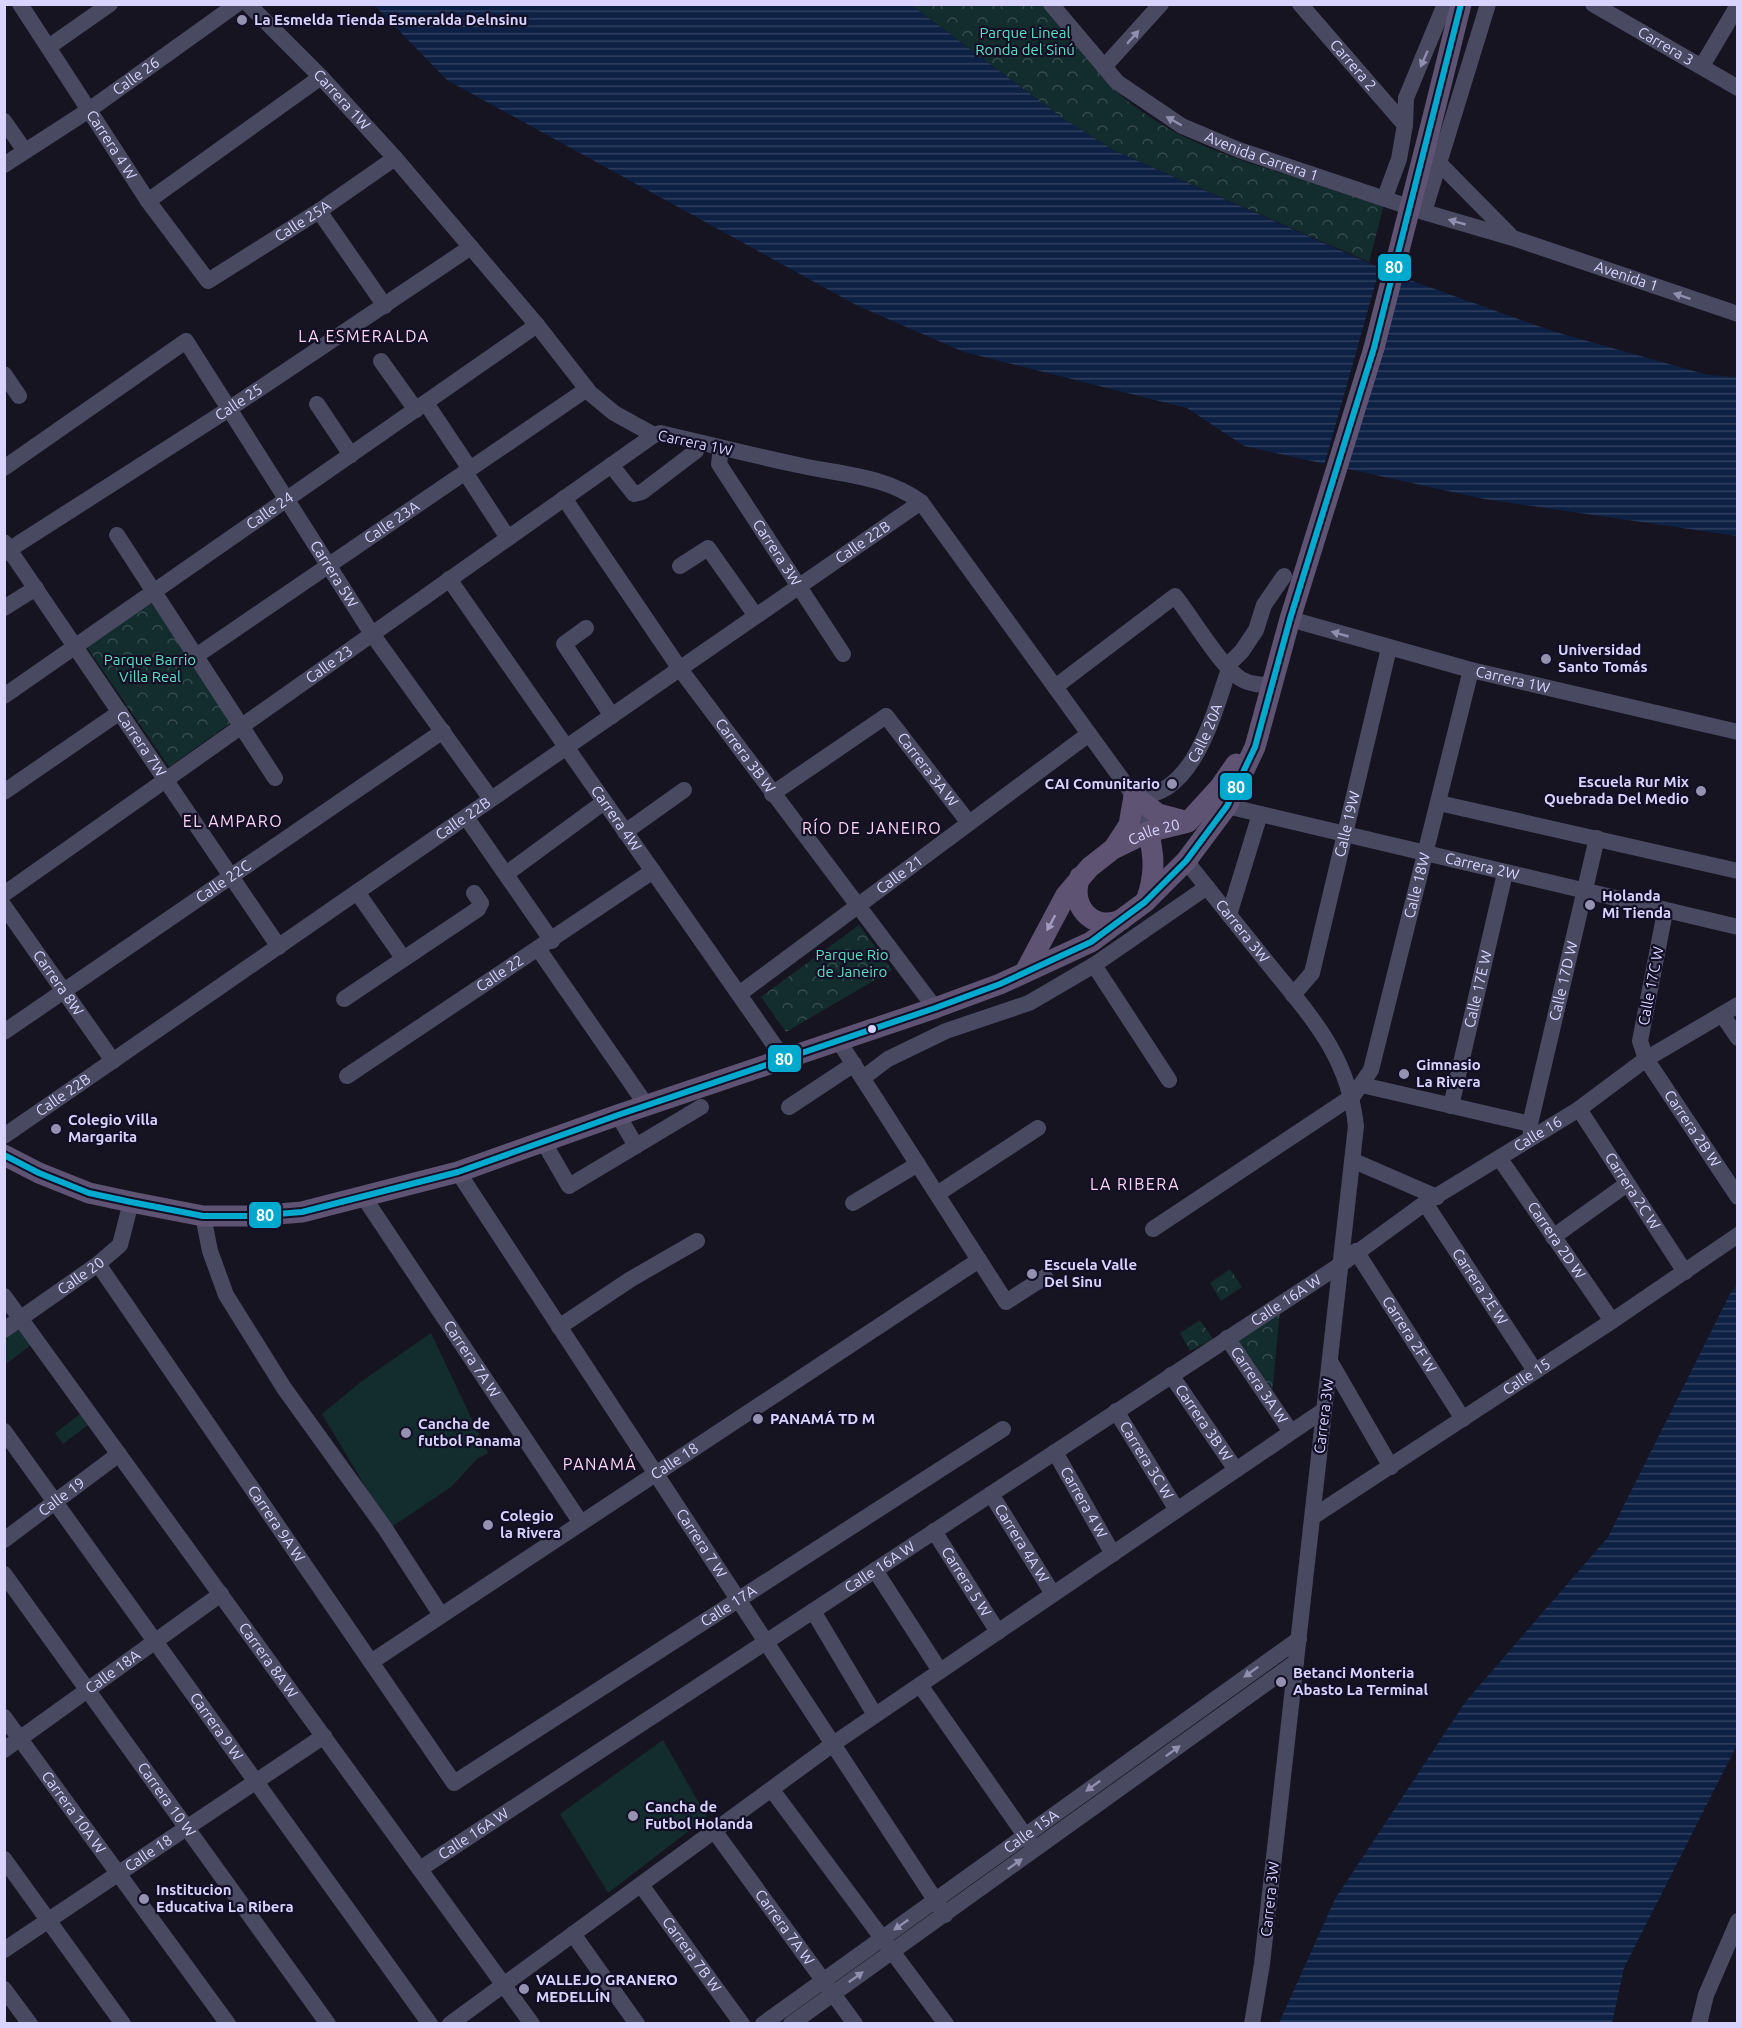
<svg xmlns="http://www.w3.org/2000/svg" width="1742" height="2028" font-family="Ubuntu,sans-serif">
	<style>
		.green { fill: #132c2d }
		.park { fill: url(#park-crowns) }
		.water { fill: url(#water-rules) }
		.pier { fill: #161421 }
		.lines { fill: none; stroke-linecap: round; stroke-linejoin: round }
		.minor { stroke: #4a4962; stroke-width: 16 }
		.major { stroke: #5e5373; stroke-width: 21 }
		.major-bridge { stroke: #5e5373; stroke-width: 21 }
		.bus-1-casing { stroke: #130f26; stroke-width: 10 }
		.bus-1 { stroke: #00a9ce; stroke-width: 6 }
		.oneway { fill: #928eb0 }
		.oneway2 { fill: #a29ac0 }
		.poi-dot { fill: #9591b1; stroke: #130f26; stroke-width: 2 }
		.bus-dot { fill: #d9d4ff; stroke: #130f26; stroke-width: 2 }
		.labels { text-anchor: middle; stroke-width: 4.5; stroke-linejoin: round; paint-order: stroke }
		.poi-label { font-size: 15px; font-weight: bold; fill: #d9d4ff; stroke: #130f26; text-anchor: start }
		.park-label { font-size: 15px; fill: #5fe0c0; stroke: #130f26 }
		.street-label { font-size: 15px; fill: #d9d4ff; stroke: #130f26 }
		.neighbourhood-label { font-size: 16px; letter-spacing: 1.5px; fill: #ffd6f0; stroke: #130f26 }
		.line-badge { stroke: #130f26; stroke-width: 2 }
		.badge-label { font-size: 16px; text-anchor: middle; font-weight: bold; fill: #fff }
	</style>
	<defs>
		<pattern id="park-crowns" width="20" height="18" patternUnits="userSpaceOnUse" patternTransform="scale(1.5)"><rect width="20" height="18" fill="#132c2d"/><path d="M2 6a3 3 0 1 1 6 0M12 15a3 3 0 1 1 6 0" fill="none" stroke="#354a4c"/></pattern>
		<pattern id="water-rules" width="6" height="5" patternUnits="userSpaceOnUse" patternTransform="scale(1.5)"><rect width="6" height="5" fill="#0d2144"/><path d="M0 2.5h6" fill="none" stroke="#304060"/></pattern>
	</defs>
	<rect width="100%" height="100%" fill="#161421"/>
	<g class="green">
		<path d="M18 1326 32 1344 5 1365 4 1336Z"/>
		<path d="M431 1333 488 1453 477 1459 451 1487 390 1528 322 1414 362 1381Z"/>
		<path d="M80 1414 88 1425 63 1444 55 1433Z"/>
		<path d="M663 1740 707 1817 608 1893 560 1814Z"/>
	</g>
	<g class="park">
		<path d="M911 5H1043C1064 30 1084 58 1107 82 1176 154 1293 175 1385 201L1369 262 1113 150 1061 117Z"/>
		<path d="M151 601 233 721 169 767 86 646Z"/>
		<path d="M859 925 892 970 786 1032 761 997Z"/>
		<path d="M1230 1269 1242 1287 1221 1301 1210 1283Z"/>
		<path d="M1280 1310 1272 1395 1238 1341Z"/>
		<path d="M1200 1320 1213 1339 1190 1351 1180 1333Z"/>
	</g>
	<g class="water">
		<path d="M374 5H911L1061 117 1113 150 1401 277 1552 331 1708 375 1737 377V536L1484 499 1244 446 1187 408 964 352 858 306 447 80Z"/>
		<path d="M1737 1285V1745L1624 1968 1612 2023H1279L1335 1899 1466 1701 1608 1537 1730 1294Z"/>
	</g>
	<path class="pier" d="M1381 264 1401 273 1344 470 1324 466Z"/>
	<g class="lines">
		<g class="minor">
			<path id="s1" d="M20 4 148 201 208 281 319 211 395 158"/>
			<path id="s2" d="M248 4 321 77 395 158 537 325 590 393 614 413 654 435 660 433C708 444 755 456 803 466 844 475 886 476 921 502L1134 796 1148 832"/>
			<path id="s3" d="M1051 4 1117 82 1182 126 1239 150 1424 212 1513 238 1738 314"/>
			<path id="s4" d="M1300 4 1405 125"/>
			<path id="s5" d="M1593 4 1738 88"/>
			<path d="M50 46 110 4"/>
			<path d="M1702 66 1738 5"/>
			<path d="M1104 67 1161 4"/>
			<path d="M4 121 25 151"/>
			<path d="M1439 163 1510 235"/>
			<path id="s6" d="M4 165 89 110 237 4"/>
			<path d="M1385 197 1399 159 1405 125 1406 98 1445 4"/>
			<path d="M148 201 321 77"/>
			<path d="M319 211 385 306"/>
			<path d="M1424 212 1488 4"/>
			<path d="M381 361 416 410"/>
			<path d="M4 374 19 396"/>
			<path d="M426 403 470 469"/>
			<path d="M317 404 351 455"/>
			<path id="s7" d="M721 448 719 464 843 654"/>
			<path d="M611 465 634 494 642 492 696 451 698 443"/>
			<path id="s8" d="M4 468 186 341 372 634 491 799"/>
			<path d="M465 472 508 538"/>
			<path id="s9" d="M564 498 680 669 935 1008"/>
			<path d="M117 535 275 778"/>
			<path id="s10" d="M4 542 279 947"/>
			<path id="s11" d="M4 553 229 409 471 247"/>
			<path d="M680 566 708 548 756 616"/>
			<path id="s12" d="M449 579 784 1059"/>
			<path d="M4 608 36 588"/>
			<path id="s13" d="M1290 619 1471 670 1738 732"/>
			<path d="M586 628 564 644 612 716"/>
			<path id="s14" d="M196 656 587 389"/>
			<path d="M1227 666 1242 651 1256 630 1264 605 1284 576"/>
			<path d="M1055 687 1175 596C1191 616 1221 667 1241 679 1251 685 1263 685 1273 685"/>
			<path id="s15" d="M4 696 537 325"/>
			<path d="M4 792 120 712"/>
			<path id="s16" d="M772 794 886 716 969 823"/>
			<path id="s17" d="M1134 796C1193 800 1214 713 1229 669"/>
			<path d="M1439 803 1738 871"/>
			<path id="s18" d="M1227 806 1738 927"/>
			<path d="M466 817 552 941"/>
			<path d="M625 832 684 790"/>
			<path id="s19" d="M1186 861C1213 895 1240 928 1266 961 1310 1016 1348 1054 1356 1126L1262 1964 1252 2024"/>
			<path d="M506 874 604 802"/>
			<path d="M357 892 403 958"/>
			<path id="s20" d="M4 894 654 435"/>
			<path id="s21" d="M4 906 113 1061"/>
			<path id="s22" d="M1665 912 1640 1041 1646 1059 1738 1197"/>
			<path d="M1229 915 1260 814"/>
			<path d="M539 950 647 1106"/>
			<path d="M1094 965 1169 1080"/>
			<path id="s23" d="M739 994 1089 734"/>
			<path id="s24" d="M1293 995 1312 973 1389 648"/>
			<path d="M344 999 478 909 481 903 474 893"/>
			<path d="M1723 1016 1738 1038"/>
			<path id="s25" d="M4 1032 443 731"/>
			<path d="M838 1040 1006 1302 1045 1277"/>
			<path id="s26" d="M347 1076 653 871"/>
			<path d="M863 1078 888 1059 946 1031 1029 1003 1094 965 1207 887"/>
			<path d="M1362 1085 1530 1124 1531 1134"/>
			<path id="s27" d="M1451 1106 1505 873"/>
			<path d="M789 1107 854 1064"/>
			<path id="s28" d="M1579 1109 1685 1272"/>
			<path d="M618 1115 636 1146"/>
			<path id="s29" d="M1530 1124 1597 838"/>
			<path id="s30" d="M4 1136 921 502"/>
			<path d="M543 1141 569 1186 701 1107"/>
			<path id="s31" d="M1500 1159 1612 1321"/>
			<path d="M1354 1161 1437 1197"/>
			<path id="s32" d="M458 1172 945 1915"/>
			<path d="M937 1194 1038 1128"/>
			<path id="s33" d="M363 1196 581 1523"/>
			<path d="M853 1203 918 1164"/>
			<path id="s34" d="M1425 1203 1535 1371"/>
			<path d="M203 1216 210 1251 226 1295 284 1388 384 1527 441 1615"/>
			<path id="s35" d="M1153 1229 1353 1096 1371 1070 1471 670"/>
			<path d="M1553 1237 1627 1184"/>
			<path id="s36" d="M1356 1251 1463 1419"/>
			<path id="s37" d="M98 1264 454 1783 1003 1429"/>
			<path id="s38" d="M4 1296 532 2024"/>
			<path d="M559 1327 631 1279 697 1241"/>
			<path id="s39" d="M4 1330 98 1264 120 1245 131 1202"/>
			<path id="s40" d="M1227 1338 1291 1432"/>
			<path d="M1331 1363 1391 1467"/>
			<path id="s41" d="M1171 1375 1236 1470"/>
			<path id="s42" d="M1116 1411 1177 1510"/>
			<path id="s43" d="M4 1431 430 2024"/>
			<path id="s44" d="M1055 1452 1113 1554"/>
			<path id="s45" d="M991 1494 1053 1594"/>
			<path id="s46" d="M1314 1516 1612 1321 1738 1235"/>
			<path id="s47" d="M934 1531 998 1632"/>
			<path id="s48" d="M4 1540 119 1454"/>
			<path d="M875 1570 940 1671"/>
			<path id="s49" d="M4 1574 328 2024"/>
			<path d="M813 1611 875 1715"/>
			<path id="s50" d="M371 1662 979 1260"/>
			<path d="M920 1685 1031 1844"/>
			<path id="s51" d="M4 1717 228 2024"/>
			<path id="s52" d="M4 1750 221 1594"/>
			<path d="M772 1790 946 2024"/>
			<path id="s53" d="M715 1832 855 2024"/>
			<path d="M4 1859 123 2024"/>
			<path id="s54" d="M420 1869 1340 1265 1425 1203 1579 1109 1646 1059 1738 1005"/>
			<path id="s55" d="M641 1885 742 2024"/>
			<path d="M573 1934 637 2024"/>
			<path id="s56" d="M4 1950 324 1736"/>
			<path d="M4 1989 30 2024"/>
			<path d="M450 2024 833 1744 1324 1410"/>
			<path id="s57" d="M763 2024 1299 1639"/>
			<path d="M791 2024 1296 1662"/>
			<path d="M1699 2024 1706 1995 1738 1921"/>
		</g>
		<g class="major">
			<path d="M1429 133 1461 4"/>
			<path d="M1134 796 1158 814 1184 821"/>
			<path d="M1114 848 1129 825 1134 796"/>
			<path d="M1080 877C1069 904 1091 932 1121 920"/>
			<path d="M1146 901C1155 877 1155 856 1148 832"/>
			<path id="s58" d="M1025 972 1066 895 1090 867 1113 849 1148 832 1188 822 1220 787 1236 764"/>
			<path d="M4 1155 39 1173 89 1193 131 1202 203 1216H253L302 1212 458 1172 618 1115 935 1008 1000 984 1091 942 1145 902 1186 861 1227 806 1255 747 1290 619 1374 348"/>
		</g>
		<path class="major-bridge" d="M1374 348 1429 133"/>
		<defs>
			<path id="bus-1" d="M4 1155 39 1173 89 1193 131 1202 203 1216H253L302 1212 458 1172 618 1115 935 1008 1000 984 1091 942 1145 902 1186 861 1227 806 1255 747 1290 619 1374 348 1461 4"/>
		</defs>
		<use href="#bus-1" class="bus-1-casing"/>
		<use href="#bus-1" class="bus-1"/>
	</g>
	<defs><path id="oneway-solid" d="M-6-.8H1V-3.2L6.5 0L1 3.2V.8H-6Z" transform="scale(1.5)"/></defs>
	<g class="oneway">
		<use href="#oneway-solid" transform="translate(1133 37) rotate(-48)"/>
		<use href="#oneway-solid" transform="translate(1424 59) rotate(114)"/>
		<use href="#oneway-solid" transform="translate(1174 121) rotate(-150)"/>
		<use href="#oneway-solid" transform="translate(1457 222) rotate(-164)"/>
		<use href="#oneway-solid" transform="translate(1682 296) rotate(-162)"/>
		<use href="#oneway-solid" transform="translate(1340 634) rotate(-164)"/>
		<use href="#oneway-solid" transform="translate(1251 1672) rotate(144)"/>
		<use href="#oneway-solid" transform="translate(1173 1751) rotate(-36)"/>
		<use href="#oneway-solid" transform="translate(1093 1786) rotate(144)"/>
		<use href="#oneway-solid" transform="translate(1015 1864) rotate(-36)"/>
		<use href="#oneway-solid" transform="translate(901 1925) rotate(145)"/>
		<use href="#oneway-solid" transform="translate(856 1977) rotate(-36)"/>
	</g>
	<use class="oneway2" href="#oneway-solid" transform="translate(1051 923) rotate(118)"/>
	<g class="poi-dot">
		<circle cx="242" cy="20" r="6"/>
		<circle cx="1546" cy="659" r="6"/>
		<circle cx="1172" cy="784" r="6"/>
		<circle cx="1701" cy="791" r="6"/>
		<circle cx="1590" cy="905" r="6"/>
		<circle cx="1404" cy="1074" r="6"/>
		<circle cx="56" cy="1129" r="6"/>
		<circle cx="1032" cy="1274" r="6"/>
		<circle cx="758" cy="1419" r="6"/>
		<circle cx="406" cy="1433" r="6"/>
		<circle cx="488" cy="1525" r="6"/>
		<circle cx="1281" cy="1682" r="6"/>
		<circle cx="633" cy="1816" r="6"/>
		<circle cx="144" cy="1899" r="6"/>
		<circle cx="524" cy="1989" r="6"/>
	</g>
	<circle class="bus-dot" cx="872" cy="1029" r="5"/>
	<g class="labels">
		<g class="poi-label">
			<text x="254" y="25">La Esmelda Tienda Esmeralda Delnsinu</text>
			<text x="1558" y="655">Universidad<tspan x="1558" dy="17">Santo Tomás</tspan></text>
			<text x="1689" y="787" text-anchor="end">Escuela Rur Mix<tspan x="1689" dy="17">Quebrada Del Medio</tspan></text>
			<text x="1160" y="789" text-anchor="end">CAI Comunitario</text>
			<text x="1602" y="901">Holanda<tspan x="1602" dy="17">Mi Tienda</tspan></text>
			<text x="1416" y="1070">Gimnasio<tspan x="1416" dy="17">La Rivera</tspan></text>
			<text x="68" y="1125">Colegio Villa<tspan x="68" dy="17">Margarita</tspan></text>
			<text x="1044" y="1270">Escuela Valle<tspan x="1044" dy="17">Del Sinu</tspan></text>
			<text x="770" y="1424">PANAMÁ TD M</text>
			<text x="418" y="1429">Cancha de<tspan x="418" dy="17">futbol Panama</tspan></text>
			<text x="500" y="1521">Colegio<tspan x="500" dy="17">la Rivera</tspan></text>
			<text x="1293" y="1678">Betanci Monteria<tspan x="1293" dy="17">Abasto La Terminal</tspan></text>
			<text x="645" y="1812">Cancha de<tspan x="645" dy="17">Futbol Holanda</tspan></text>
			<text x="156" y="1895">Institucion<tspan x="156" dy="17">Educativa La Ribera</tspan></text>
			<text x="536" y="1985">VALLEJO GRANERO<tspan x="536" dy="17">MEDELLÍN</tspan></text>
		</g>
		<g class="park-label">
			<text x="1025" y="38">Parque Lineal<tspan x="1025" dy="17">Ronda del Sinú</tspan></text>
			<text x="150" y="665">Parque Barrio<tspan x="150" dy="17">Villa Real</tspan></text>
			<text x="852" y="960">Parque Rio<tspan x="852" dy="17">de Janeiro</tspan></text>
		</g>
		<g class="street-label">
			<text dy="5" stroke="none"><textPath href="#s5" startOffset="84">Carrera 3</textPath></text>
			<text dy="5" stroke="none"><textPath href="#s4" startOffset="81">Carrera 2</textPath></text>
			<text dy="5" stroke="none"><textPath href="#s6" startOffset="159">Calle 26</textPath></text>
			<text dy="5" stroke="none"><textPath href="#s2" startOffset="134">Carrera 1W</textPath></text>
			<text dy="5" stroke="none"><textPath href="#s1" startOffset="168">Carrera 4 W</textPath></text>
			<text dy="5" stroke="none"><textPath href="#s3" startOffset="266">Avenida Carrera 1</textPath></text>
			<text dy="5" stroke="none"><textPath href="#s1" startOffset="447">Calle 25A</textPath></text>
			<text dy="5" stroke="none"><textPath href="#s3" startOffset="650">Avenida 1</textPath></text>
			<text dy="5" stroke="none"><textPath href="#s11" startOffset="279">Calle 25</textPath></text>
			<text transform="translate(695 443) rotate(12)" y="5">Carrera 1W</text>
			<text dy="5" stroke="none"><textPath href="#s15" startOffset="324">Calle 24</textPath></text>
			<text dy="5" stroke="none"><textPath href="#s14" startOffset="237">Calle 23A</textPath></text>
			<text dy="5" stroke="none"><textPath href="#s30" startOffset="1044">Calle 22B</textPath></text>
			<text dy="5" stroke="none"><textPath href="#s7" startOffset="122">Carrera 3W</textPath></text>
			<text dy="5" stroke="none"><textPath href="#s8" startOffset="498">Carrera 5W</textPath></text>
			<text dy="5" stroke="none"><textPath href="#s20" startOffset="398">Calle 23</textPath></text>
			<text dy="5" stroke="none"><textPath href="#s13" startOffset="231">Carrera 1W</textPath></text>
			<text dy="5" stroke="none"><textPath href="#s17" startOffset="102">Calle 20A</textPath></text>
			<text dy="5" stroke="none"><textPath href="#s10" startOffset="244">Carrera 7W</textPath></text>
			<text dy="5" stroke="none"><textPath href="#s9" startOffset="315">Carrera 3B W</textPath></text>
			<text dy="5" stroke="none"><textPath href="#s16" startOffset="206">Carrera 3A W</textPath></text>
			<text dy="5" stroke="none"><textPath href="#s30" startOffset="558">Calle 22B</textPath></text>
			<text dy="5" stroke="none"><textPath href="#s12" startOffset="292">Carrera 4W</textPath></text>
			<text dy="5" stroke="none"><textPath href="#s24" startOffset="182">Calle 19W</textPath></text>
			<text dy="5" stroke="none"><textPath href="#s58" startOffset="198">Calle 20</textPath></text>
			<text dy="5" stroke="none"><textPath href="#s18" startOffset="262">Carrera 2W</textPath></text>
			<text dy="5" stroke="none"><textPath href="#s23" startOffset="200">Calle 21</textPath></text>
			<text dy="5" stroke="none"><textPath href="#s25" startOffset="266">Calle 22C</textPath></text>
			<text dy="5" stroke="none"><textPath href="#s35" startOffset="462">Calle 18W</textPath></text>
			<text dy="5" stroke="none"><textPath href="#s19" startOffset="90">Carrera 3W</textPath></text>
			<text dy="5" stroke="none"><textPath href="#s26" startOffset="184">Calle 22</textPath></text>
			<text dy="5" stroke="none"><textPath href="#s29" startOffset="147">Calle 17D W</textPath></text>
			<text dy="5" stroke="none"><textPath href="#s21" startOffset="94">Carrera 8W</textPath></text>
			<text transform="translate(1651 986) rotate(-79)" y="5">Calle 17C W</text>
			<text dy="5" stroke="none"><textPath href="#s27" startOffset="120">Calle 17E W</textPath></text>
			<text dy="5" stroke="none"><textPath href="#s30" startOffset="72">Calle 22B</textPath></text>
			<text dy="5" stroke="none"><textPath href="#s22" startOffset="234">Carrera 2B W</textPath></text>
			<text dy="5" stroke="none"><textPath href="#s54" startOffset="1338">Calle 16</textPath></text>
			<text dy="5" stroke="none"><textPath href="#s28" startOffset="98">Carrera 2C W</textPath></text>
			<text dy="5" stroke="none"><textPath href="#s31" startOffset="99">Carrera 2D W</textPath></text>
			<text dy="5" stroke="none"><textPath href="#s39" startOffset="94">Calle 20</textPath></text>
			<text dy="5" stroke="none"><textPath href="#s34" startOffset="100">Carrera 2E W</textPath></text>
			<text dy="5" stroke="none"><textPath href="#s54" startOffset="1036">Calle 16A W</textPath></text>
			<text dy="5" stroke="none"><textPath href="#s36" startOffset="99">Carrera 2F W</textPath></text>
			<text dy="5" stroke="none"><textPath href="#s33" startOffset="196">Carrera 7A W</textPath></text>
			<text dy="5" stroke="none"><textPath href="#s46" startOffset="254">Calle 15</textPath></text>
			<text dy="5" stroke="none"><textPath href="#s40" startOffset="57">Carrera 3A W</textPath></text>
			<text transform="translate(1324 1416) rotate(-83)" y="5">Carrera 3W</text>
			<text dy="5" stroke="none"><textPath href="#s41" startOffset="58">Carrera 3B W</textPath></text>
			<text dy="5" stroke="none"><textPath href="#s50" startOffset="364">Calle 18</textPath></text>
			<text dy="5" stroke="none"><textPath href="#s42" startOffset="58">Carrera 3C W</textPath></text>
			<text dy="5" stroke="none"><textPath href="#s48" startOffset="72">Calle 19</textPath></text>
			<text dy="5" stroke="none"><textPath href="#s44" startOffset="58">Carrera 4 W</textPath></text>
			<text dy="5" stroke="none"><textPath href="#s37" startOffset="315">Carrera 9A W</textPath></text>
			<text dy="5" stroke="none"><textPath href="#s32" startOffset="444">Carrera 7 W</textPath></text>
			<text dy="5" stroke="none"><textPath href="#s45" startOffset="58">Carrera 4A W</textPath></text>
			<text dy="5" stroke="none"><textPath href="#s54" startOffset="550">Calle 16A W</textPath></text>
			<text dy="5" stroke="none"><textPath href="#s47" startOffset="60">Carrera 5 W</textPath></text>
			<text dy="5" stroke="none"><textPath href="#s37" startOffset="956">Calle 17A</textPath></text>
			<text dy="5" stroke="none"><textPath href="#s38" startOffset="450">Carrera 8A W</textPath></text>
			<text dy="5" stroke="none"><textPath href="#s52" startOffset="134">Calle 18A</textPath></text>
			<text dy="5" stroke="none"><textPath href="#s43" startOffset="364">Carrera 9 W</textPath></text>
			<text dy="5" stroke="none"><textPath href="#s49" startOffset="278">Carrera 10 W</textPath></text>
			<text dy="5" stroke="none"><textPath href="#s51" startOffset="118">Carrera 10A W</textPath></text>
			<text dy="5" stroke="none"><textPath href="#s57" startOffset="330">Calle 15A</textPath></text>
			<text dy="5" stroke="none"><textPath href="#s54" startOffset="64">Calle 16A W</textPath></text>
			<text dy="5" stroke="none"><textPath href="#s56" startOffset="174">Calle 18</textPath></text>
			<text transform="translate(1270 1899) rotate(-84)" y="5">Carrera 3W</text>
			<text dy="5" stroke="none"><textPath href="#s53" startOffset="118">Carrera 7A W</textPath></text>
			<text dy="5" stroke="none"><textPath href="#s55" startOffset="86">Carrera 7B W</textPath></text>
		</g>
		<g class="neighbourhood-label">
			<text x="364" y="342">LA ESMERALDA</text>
			<text x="233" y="827">EL AMPARO</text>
			<text x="872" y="834">RÍO DE JANEIRO</text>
			<text x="1135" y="1190">LA RIBERA</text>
			<text x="600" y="1470">PANAMÁ</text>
		</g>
	</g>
	<g class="line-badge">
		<rect x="1377" y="253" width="35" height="29" rx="6" fill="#00a9ce"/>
		<rect x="1219" y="772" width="34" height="29" rx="6" fill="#00a9ce"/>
		<rect x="767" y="1044" width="35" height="29" rx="6" fill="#00a9ce"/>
		<rect x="248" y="1201" width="34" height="28" rx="6" fill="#00a9ce"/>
	</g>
	<g class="badge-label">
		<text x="1394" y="273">80</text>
		<text x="1236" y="793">80</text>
		<text x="784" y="1065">80</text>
		<text x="265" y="1221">80</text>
	</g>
	<rect width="1742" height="2028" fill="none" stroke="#d9d4ff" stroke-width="12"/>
</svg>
